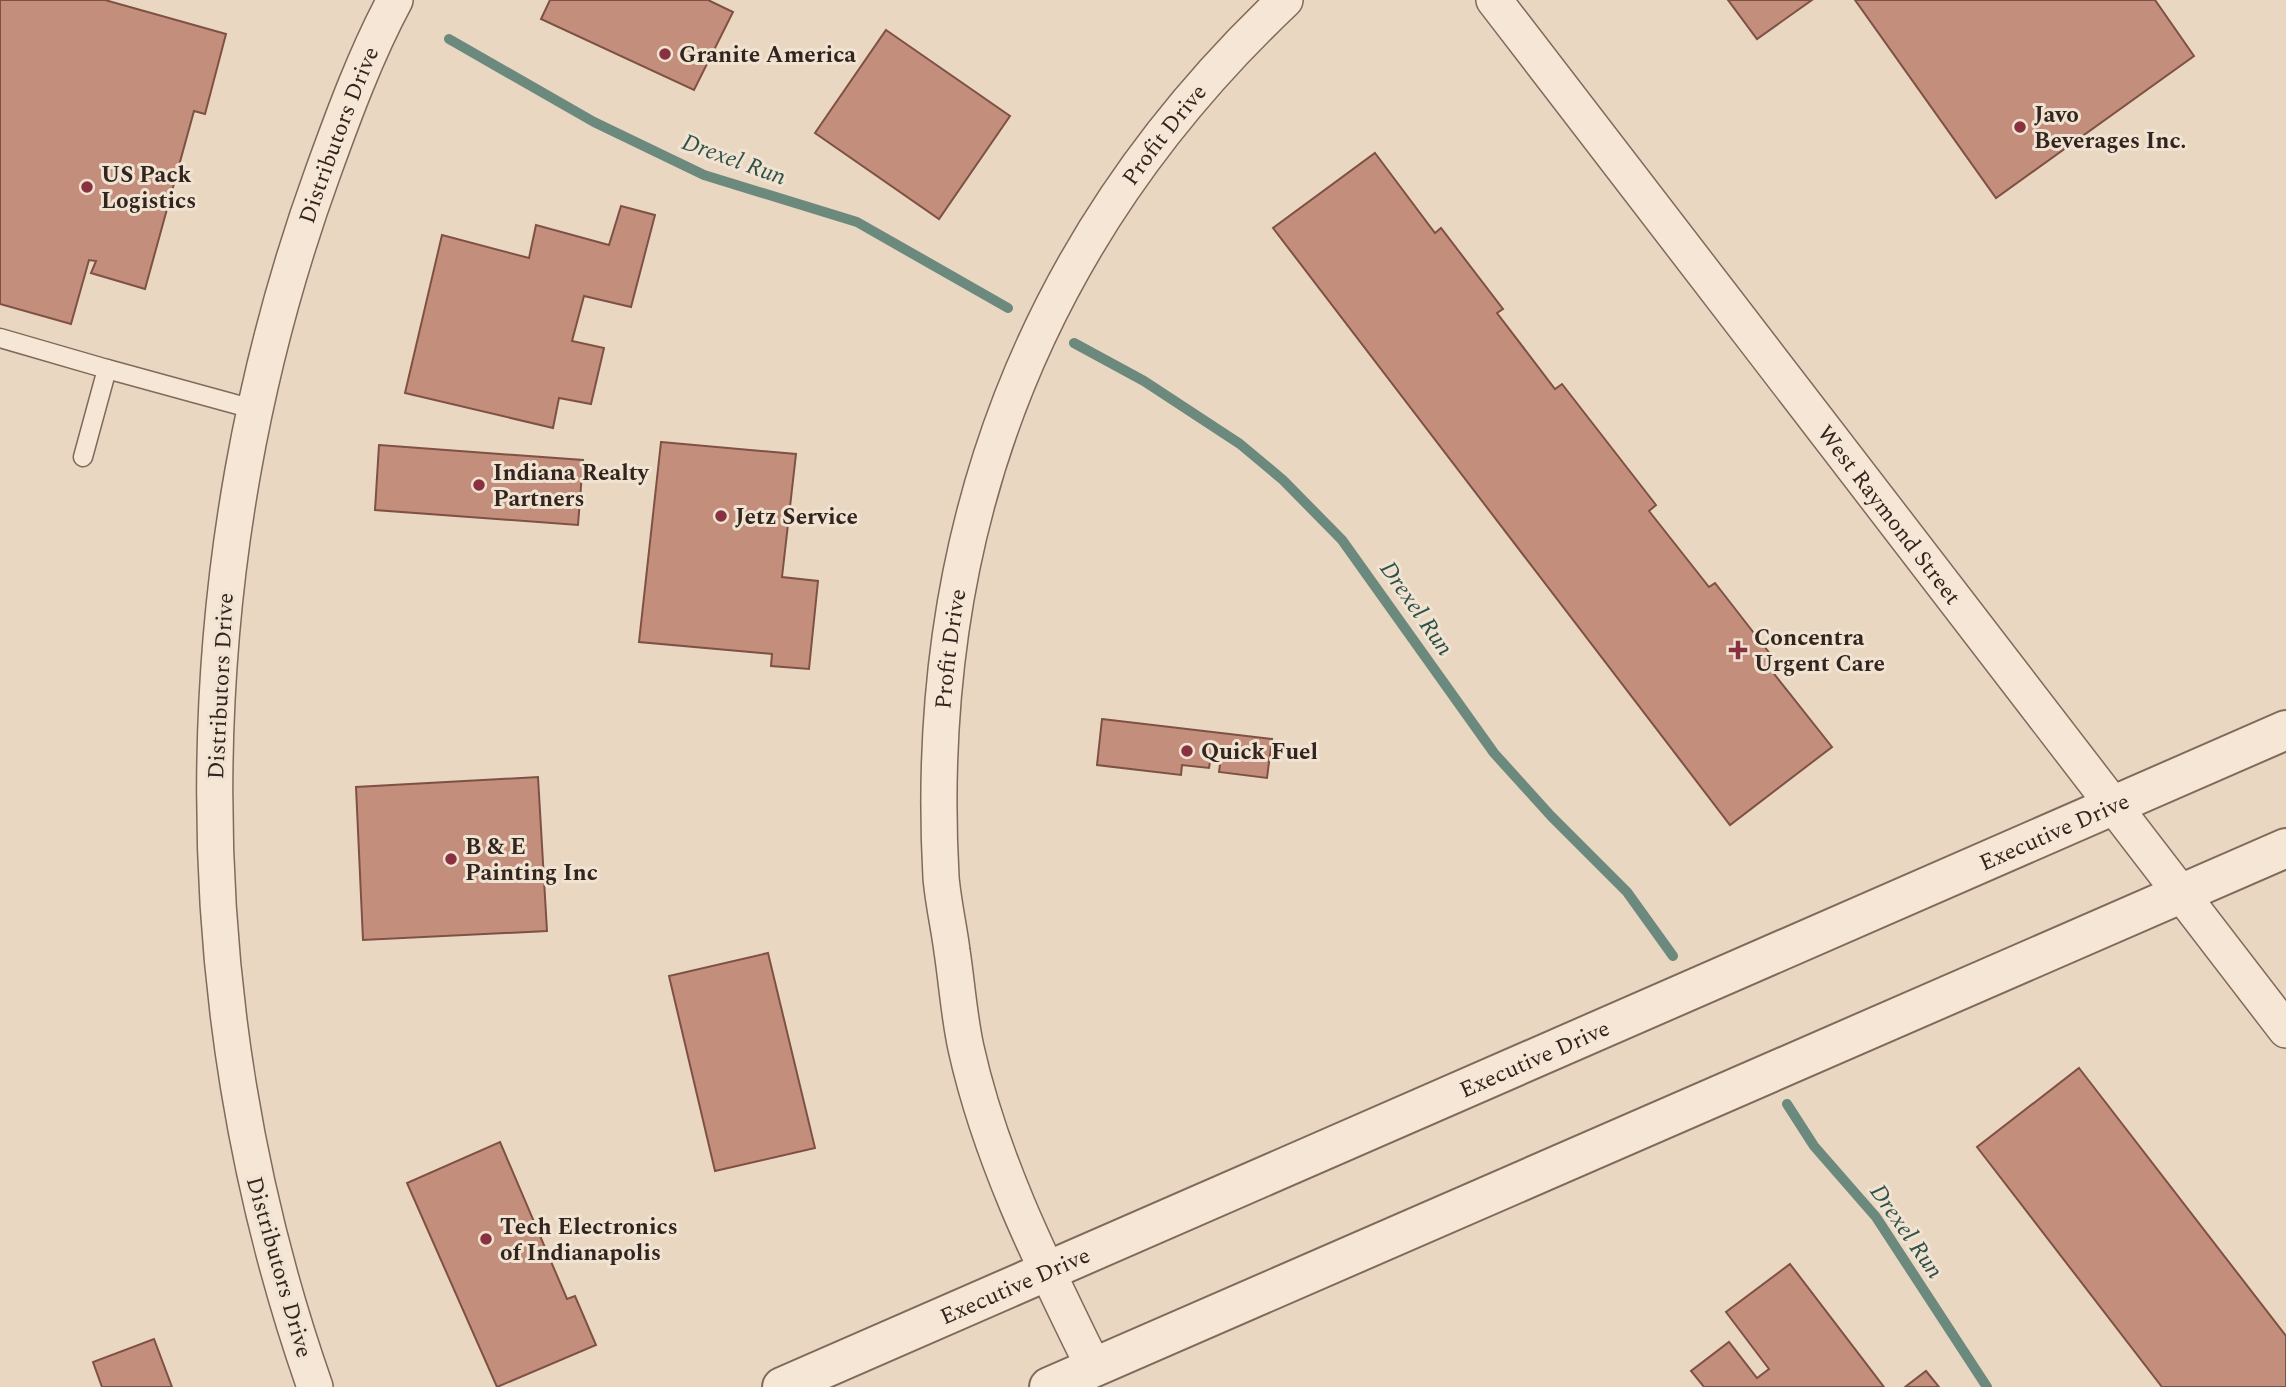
<svg xmlns="http://www.w3.org/2000/svg" width="2286" height="1387" font-family="Spectral,serif">
	<style>
		.lines { fill: none; stroke-linecap: round; stroke-linejoin: round }
		.stream { stroke: #6c897d; stroke-width: 10 }
		.building { fill: #c48e7c; stroke: #7e5144; stroke-width: 2 }
		.service-casing { stroke: #81695b; stroke-width: 21 }
		.minor-casing { stroke: #81695b; stroke-width: 38 }
		.tertiary-casing { stroke: #81695b; stroke-width: 42 }
		.service { stroke: #f5e6d5; stroke-width: 18 }
		.minor { stroke: #f5e6d5; stroke-width: 35 }
		.tertiary { stroke: #f5e6d5; stroke-width: 38 }
		.poi-dot { fill: #8a3141; stroke: #f1e3d1; stroke-width: 2.5 }
		.labels { text-anchor: middle; stroke-width: 6; stroke-linejoin: round; paint-order: stroke }
		.poi-label { font-size: 23px; font-weight: bold; fill: #32241e; stroke: #f1e3d1; text-anchor: start }
		.street-label { font-size: 23px; fill: #32241e; stroke: #f1e3d1 }
		.water-label { font-size: 24px; font-style: italic; fill: #2f5149; stroke: #f1e3d1 }
	</style>
	<rect width="100%" height="100%" fill="#e9d7c2"/>
	<g class="lines">
		<g class="stream">
			<path d="M449 39 594 122 704 175 857 222 1008 308"/>
			<path d="M1074 343 1144 381 1240 444 1283 480 1342 540 1494 753 1551 816 1627 892 1673 956"/>
			<path d="M1787 1104 1814 1146 1876 1217 1987 1387"/>
		</g>
	</g>
	<g class="building">
		<path d="M0 0H105L226 34 205 114 194 111 145 289 91 273 96 261 89 260 71 324 0 304Z"/>
		<path d="M550 0H708L733 12 694 90 541 19Z"/>
		<path d="M1728 0H1812L1757 39Z"/>
		<path d="M1855 0H2155L2194 56 1996 198Z"/>
		<path d="M886 30 1010 116 939 219 815 133Z"/>
		<path d="M1375 153 1435 233 1441 228 1503 309 1497 313 1555 389 1562 384 1656 505 1649 511 1709 587 1715 583 1778 664 1771 670 1832 747 1730 825 1273 228Z"/>
		<path d="M621 206 655 215 631 307 584 296 572 341 604 348 591 404 559 398 553 428 405 393 442 235 529 258 536 225 609 245Z"/>
		<path d="M661 442 796 454 782 577 818 581 809 669 771 666 772 654 639 642Z"/>
		<path d="M379 445 583 460 578 525 375 510Z"/>
		<path d="M1102 719 1272 739 1267 778 1219 772 1221 757 1211 756 1209 768 1182 765 1181 775 1097 765Z"/>
		<path d="M538 777 547 931 363 940 356 787Z"/>
		<path d="M768 953 815 1148 715 1171 669 976Z"/>
		<path d="M2079 1068 2286 1336V1387H2162L1977 1147Z"/>
		<path d="M500 1142 567 1299 575 1296 596 1345 497 1387 407 1183Z"/>
		<path d="M1790 1264 1884 1387H1704L1691 1371 1729 1342 1757 1378 1769 1369 1726 1312Z"/>
		<path d="M154 1339 172 1387H102L93 1362Z"/>
		<path d="M1926 1371 1939 1387H1905Z"/>
	</g>
	<g class="lines">
		<defs>
			<g id="service">
				<path d="M0 338 107 369"/>
				<path d="M83 457 107 369 253 409"/>
			</g>
			<g id="minor">
				<path id="s1" d="M1494 0 2286 1030"/>
				<path id="s2" d="M1094 1368C1043 1264 991 1161 966 1048 959 1016 957 984 952 951 949 927 943 902 941 877 922 534 1033 238 1285 0"/>
				<path id="s3" d="M315 1387C178 997 182 560 323 172 344 114 366 54 395 0"/>
			</g>
			<g id="tertiary">
				<path id="s4" d="M782 1387 2286 730"/>
				<path d="M1049 1387 2286 848"/>
			</g>
		</defs>
		<use href="#service" class="service-casing"/>
		<use href="#minor" class="minor-casing"/>
		<use href="#tertiary" class="tertiary-casing"/>
		<use href="#service" class="service"/>
		<use href="#minor" class="minor"/>
		<use href="#tertiary" class="tertiary"/>
	</g>
	<g class="poi-dot">
		<circle cx="665" cy="54" r="7"/>
		<circle cx="2020" cy="127" r="7"/>
		<circle cx="87" cy="187" r="7"/>
		<circle cx="479" cy="485" r="7"/>
		<circle cx="721" cy="516" r="7"/>
		<path d="M1734.5 639.5h7v7h7v7h-7v7h-7v-7h-7v-7h7z"/>
		<circle cx="1187" cy="751" r="7"/>
		<circle cx="451" cy="859" r="7"/>
		<circle cx="486" cy="1239" r="7"/>
	</g>
	<g class="labels">
		<g class="poi-label">
			<text x="679" y="62">Granite America</text>
			<text x="2034" y="122">Javo<tspan x="2034" dy="26">Beverages Inc.</tspan></text>
			<text x="101" y="182">US Pack<tspan x="101" dy="26">Logistics</tspan></text>
			<text x="493" y="480">Indiana Realty<tspan x="493" dy="26">Partners</tspan></text>
			<text x="735" y="524">Jetz Service</text>
			<text x="1754" y="645">Concentra<tspan x="1754" dy="26">Urgent Care</tspan></text>
			<text x="1201" y="759">Quick Fuel</text>
			<text x="465" y="854">B &amp; E<tspan x="465" dy="26">Painting Inc</tspan></text>
			<text x="500" y="1234">Tech Electronics<tspan x="500" dy="26">of Indianapolis</tspan></text>
		</g>
		<g class="street-label">
			<text dy="8" stroke="none"><textPath href="#s2" startOffset="1312">Profit Drive</textPath></text>
			<text dy="8" stroke="none"><textPath href="#s3" startOffset="1279">Distributors Drive</textPath></text>
			<text dy="8" stroke="none"><textPath href="#s1" startOffset="649">West Raymond Street</textPath></text>
			<text dy="8" stroke="none"><textPath href="#s2" startOffset="747">Profit Drive</textPath></text>
			<text transform="translate(220 686) rotate(-87)" y="8">Distributors Drive</text>
			<text dy="8" stroke="none"><textPath href="#s4" startOffset="1388">Executive Drive</textPath></text>
			<text dy="8" stroke="none"><textPath href="#s4" startOffset="821">Executive Drive</textPath></text>
			<text transform="translate(280 1267) rotate(74)" y="8">Distributors Drive</text>
			<text dy="8" stroke="none"><textPath href="#s4" startOffset="254">Executive Drive</textPath></text>
		</g>
		<g class="water-label">
			<text transform="translate(734 159) rotate(20)" y="8">Drexel Run</text>
			<text transform="translate(1417 608) rotate(55)" y="8">Drexel Run</text>
			<text transform="translate(1907 1231) rotate(55)" y="8">Drexel Run</text>
		</g>
	</g>
</svg>
